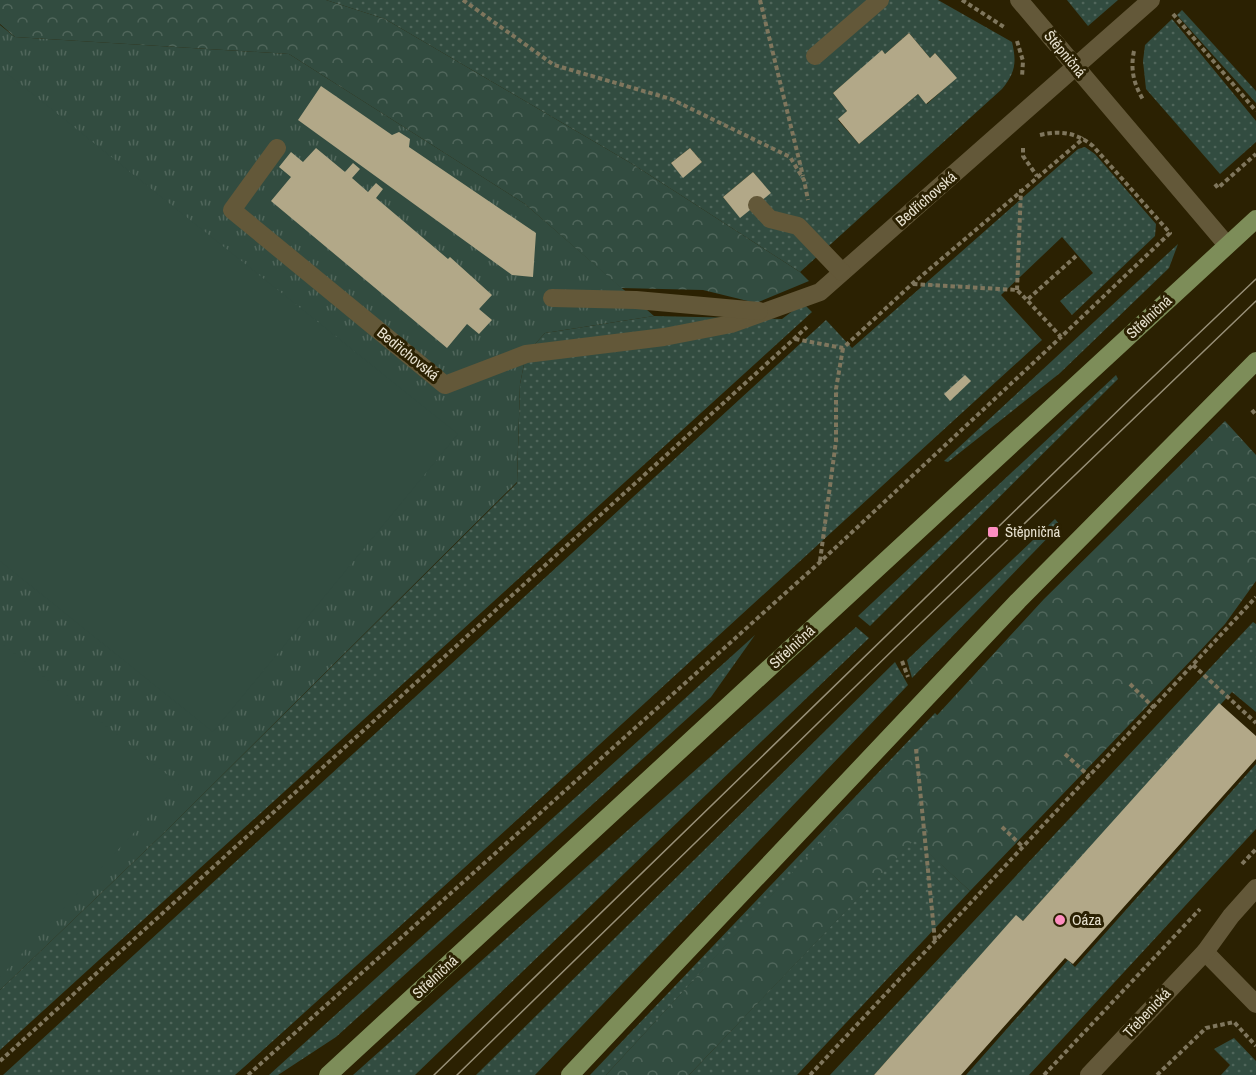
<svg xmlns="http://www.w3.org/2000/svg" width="1256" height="1075" font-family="'Archivo Narrow',sans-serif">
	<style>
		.grass { fill: url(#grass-dots); fill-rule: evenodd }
		.forest { fill: url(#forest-crowns) }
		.park { fill: url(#park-tufts) }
		.pitch { fill: #324c40 }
		.building { fill: #b2a888 }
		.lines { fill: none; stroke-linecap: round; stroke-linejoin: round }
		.path { stroke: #7f765d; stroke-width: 4; stroke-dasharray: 4.5 3; stroke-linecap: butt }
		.minor { stroke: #635839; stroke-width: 18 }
		.major { stroke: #7d8d59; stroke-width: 18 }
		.tram { stroke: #978f77; stroke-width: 1.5 }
		.poi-dot { fill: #fd8ec0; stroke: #2b2102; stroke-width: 2 }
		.labels { text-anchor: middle; stroke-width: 6; stroke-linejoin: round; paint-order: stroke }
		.street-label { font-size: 15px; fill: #e8e2d0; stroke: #2b2102 }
		.poi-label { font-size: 15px; fill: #e8e2d0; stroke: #2b2102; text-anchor: start }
	</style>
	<defs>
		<pattern id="grass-dots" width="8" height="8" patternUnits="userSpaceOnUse" patternTransform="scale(1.5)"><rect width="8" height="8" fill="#324c40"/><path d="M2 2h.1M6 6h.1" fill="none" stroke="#50665b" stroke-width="1.8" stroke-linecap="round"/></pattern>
		<pattern id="forest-crowns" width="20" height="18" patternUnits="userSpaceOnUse" patternTransform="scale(1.5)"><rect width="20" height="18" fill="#324c40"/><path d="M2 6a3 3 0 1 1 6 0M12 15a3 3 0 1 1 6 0" fill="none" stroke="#50665b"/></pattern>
		<pattern id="park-tufts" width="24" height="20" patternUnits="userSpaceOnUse" patternTransform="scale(1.5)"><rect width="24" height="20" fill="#324c40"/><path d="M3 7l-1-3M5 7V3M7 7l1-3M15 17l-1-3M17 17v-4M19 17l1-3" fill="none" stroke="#50665b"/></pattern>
	</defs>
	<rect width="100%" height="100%" fill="#2b2102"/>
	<g class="grass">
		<path d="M326 0H938L1012 42C1017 63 1015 73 1002 89L800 272 634 165 385 19ZM909 33 930 58 935 53 956 78 927 104 918 94 859 144 838 120 847 111 833 93 882 51 885 54ZM690 148 702 162 683 177 671 163ZM753 172 770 193 740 217 723 197Z"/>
		<path d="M1067 0H1118L1088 26Z"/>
		<path d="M1182 10 1256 91V103L1177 15Z"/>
		<path d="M1172 19 1256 121V142L1220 174 1146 89 1143 61 1145 45Z"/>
		<path d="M1085 147 1095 154 1156 224 1155 236 1072 315 1060 301 1093 273 1062 237 1001 295 1042 340C773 585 506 832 235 1075H3L826 320 852 348 1078 149Z"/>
		<path d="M1178 244 1169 268 1060 373 948 462 944 461Z"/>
		<path d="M803 303 812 312 0 1050V990L169 828 517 483 520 384 526 354 545 333 654 316 782 319Z"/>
		<path d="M1116 375 1118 379 870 626 858 616Z"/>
		<path d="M1055 519 1060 525 912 678 907 660Z"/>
		<path d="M1253 622 1256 624V712L1232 692 1023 921 1016 916 874 1075H830Z"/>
		<path d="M856 627 869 638 415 1075H353Z"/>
		<path d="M755 635 711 697 336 1037 278 1075H269Z"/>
		<path d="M895 662 908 685 535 1075H476Z"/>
		<path d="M935 713 938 716 606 1075H590Z"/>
		<path d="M1256 764V829L1029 1075H966L1068 960 1075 967Z"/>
		<path d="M914 839 970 891 797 1075H689Z"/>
		<path d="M1234 1038 1256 1061V1075H1221L1230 1065 1214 1049Z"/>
	</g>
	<g class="forest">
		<path d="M0 0H326L385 19 634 165 800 272 809 281 756 303 703 290 621 288 525 204 289 54 15 37 0 24Z"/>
		<path d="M1225 421 1256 455V581L1225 624 1197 654 970 891 914 840 689 1075H606L1044 599Z"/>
	</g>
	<path class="park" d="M0 25 15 37 289 54 525 204 654 316 545 333 526 354 520 384 517 482 169 828 0 990Z"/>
	<g class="pitch">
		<path d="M0 68 458 434 213 732 0 561Z"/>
		<path d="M0 642 179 784 0 977Z"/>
	</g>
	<g class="building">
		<path d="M909 33 930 58 935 53 957 78 926 104 918 94 859 144 838 119 847 111 833 93 882 50 885 54Z"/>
		<path d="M321 86 392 135 399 132 410 139 409 147 536 233 533 277 512 275 298 120Z"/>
		<path d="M316 148 345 172 353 163 360 169 352 178 368 192 376 183 383 189 376 198 448 259 450 257 492 295 479 309 492 320 479 334 467 324 447 348 271 201 291 177 279 167 291 152 303 162Z"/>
		<path d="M690 148 702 162 683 178 671 163Z"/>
		<path d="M753 172 771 193 740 218 723 197Z"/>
		<path d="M965 375 971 381 950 401 944 394Z"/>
		<path d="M1219 703 1256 736V759L1073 964 1065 958 961 1075H874L1016 915 1023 921Z"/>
	</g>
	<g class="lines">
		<g class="path">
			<path d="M463 0 554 65 671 99 790 157 804 180 808 200"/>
			<path d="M760 0 803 176"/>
			<path d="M962 0 1004 27"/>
			<path d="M1173 14 1256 111"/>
			<path d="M1017 41 1023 61 1022 77"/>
			<path d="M1134 51C1130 70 1134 85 1144 101"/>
			<path d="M1040 135C1061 130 1077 133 1093 146L1170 233 1061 337 1027 300 1076 256"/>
			<path d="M1023 148V156L1037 176"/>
			<path d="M1215 184 1218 188 1256 154"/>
			<path d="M913 284 1017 290 1027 300"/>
			<path d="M1017 290 1021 189"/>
			<path d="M795 339 843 348 912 284 1084 138"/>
			<path d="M1252 410 1256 415"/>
			<path d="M820 561 836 441V389L843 348"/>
			<path d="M902 661 908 677"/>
			<path d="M1193 665 1256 723"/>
			<path d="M1130 684 1154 708"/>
			<path d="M916 749 935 941"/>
			<path d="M1065 754 1089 776"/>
			<path d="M1002 827 1023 847"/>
			<path d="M1242 864 1256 849"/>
			<path d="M0 1061 807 327"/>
			<path d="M248 1075 819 563 1061 337"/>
			<path d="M810 1075 1256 597"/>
			<path d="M1044 1075 1200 909"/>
			<path d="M1157 1075 1206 1028 1234 1022 1256 1046"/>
		</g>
		<g class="minor">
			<path d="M1019 0 1227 245"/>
			<path d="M815 56 880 0"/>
			<path d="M277 148 232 210 445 385 526 354 664 337 731 324 820 292 1151 0"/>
			<path d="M757 205 770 219 798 226 842 272"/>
			<path d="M552 298 636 300 759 311"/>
			<path d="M1205 952 1256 1004"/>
			<path d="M1089 1075 1205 952 1231 916 1256 888"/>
		</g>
		<g class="major">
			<path d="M328 1075 1256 219"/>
			<path d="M570 1075 1018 601 1256 361"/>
		</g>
		<g class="tram">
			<path d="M434 1075 1133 396 1256 279"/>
			<path d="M457 1075 897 646 1256 301"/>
		</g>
	</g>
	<g class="poi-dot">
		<rect x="987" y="526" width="12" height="12" rx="3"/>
		<circle cx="1060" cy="920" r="6"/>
	</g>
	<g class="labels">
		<g class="street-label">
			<text transform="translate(1065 54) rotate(50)" y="5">Štěpničná</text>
			<text transform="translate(926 199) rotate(-41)" y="5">Bedřichovská</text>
			<text transform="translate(1149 317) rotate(-43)" y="5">Střelničná</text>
			<text transform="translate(408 354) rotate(39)" y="5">Bedřichovská</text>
			<text transform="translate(792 647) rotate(-43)" y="5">Střelničná</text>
			<text transform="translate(435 977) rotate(-43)" y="5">Střelničná</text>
			<text transform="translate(1147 1013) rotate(-47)" y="5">Třebenická</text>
		</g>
		<g class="poi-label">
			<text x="1005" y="537">Štěpničná</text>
			<text x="1072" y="925">Oáza</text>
		</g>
	</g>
</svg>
